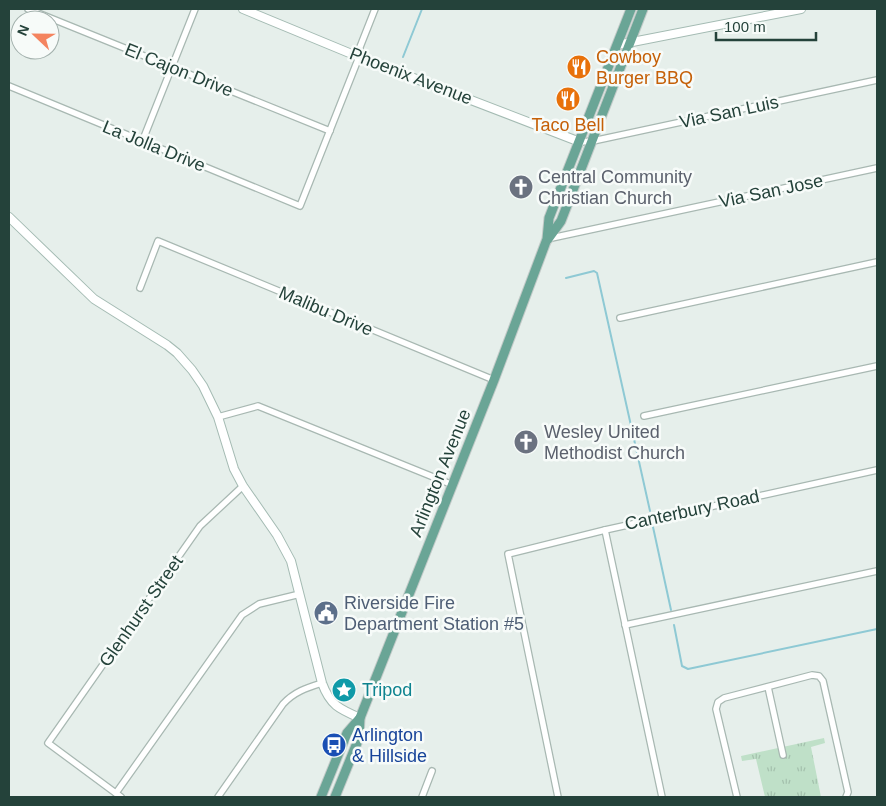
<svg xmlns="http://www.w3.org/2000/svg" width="886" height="806" font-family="Helvetica,sans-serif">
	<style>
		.park { fill: url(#park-tufts) }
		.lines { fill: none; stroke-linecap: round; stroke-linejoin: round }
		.stream { stroke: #8ec9d4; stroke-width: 2 }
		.street-casing { stroke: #a8b8b2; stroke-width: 8 }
		.secondary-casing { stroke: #a4bbb3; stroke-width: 10 }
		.primary-casing { stroke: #c2cac8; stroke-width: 11 }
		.street { stroke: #fff; stroke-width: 5.5 }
		.secondary { stroke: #fff; stroke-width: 8 }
		.primary { stroke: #6aa596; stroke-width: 9 }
		.labels { text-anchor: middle; stroke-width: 5; stroke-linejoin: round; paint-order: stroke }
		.food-label { font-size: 18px; fill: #c56008; stroke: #f7fbf9; text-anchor: start }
		.street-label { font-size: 18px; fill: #24423a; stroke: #f7fbf9 }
		.worship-label { font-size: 18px; fill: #5b616d; stroke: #f7fbf9; text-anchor: start }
		.service-label { font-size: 18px; fill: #4e5e75; stroke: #f7fbf9; text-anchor: start }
		.culture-label { font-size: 18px; fill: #0d838f; stroke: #f7fbf9; text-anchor: start }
		.transit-label { font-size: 18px; fill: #164399; stroke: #f7fbf9; text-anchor: start }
	</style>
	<defs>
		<pattern id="park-tufts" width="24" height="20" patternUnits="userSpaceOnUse" patternTransform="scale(1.25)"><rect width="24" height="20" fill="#bfe0c8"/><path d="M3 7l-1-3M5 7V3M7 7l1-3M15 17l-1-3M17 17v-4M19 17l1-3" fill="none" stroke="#a4c1ad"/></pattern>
	</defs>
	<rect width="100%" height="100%" fill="#e6efeb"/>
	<path class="park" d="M824 738 825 743 811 747 821 797H765L756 759 742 761 741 756Z"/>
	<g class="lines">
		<g class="stream">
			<path d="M403 57 422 9"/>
			<path d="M566 278 594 271 597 273 650 511"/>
			<path d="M653 527 671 610"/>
			<path d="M674 625 682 666 688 669 877 629"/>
		</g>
		<defs>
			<g id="street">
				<path d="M28 9 330 131"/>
				<path d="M9 86 300 206 359 57 360 47 375 9"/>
				<path d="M142 142 195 9"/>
				<path d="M580 142 593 141 877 80"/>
				<path d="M547 239 877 168"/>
				<path d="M140 288 158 241 494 380"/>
				<path d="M620 318 877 262"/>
				<path d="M644 416 877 366"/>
				<path d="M218 417 258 406 453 485"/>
				<path d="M605 530 662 797"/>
				<path d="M625 625 877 571"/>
				<path d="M768 687 783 755"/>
				<path d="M116 793 242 615 259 604 300 594"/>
				<path d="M121 797 48 743 200 526 243 486"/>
				<path d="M218 797 283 704C294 692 306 688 322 683"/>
				<path d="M422 797 432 771"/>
				<path d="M558 797 508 554 605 530 877 470"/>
				<path d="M737 797 716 709 718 702 724 698 812 675 819 676 823 681 848 792 846 797"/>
			</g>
			<g id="secondary">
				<path d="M243 9 359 57 580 142"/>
				<path d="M617 45 801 9"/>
				<path d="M9 217 94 299 167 345 177 353 192 370 203 386 218 417 234 469 243 486 277 535 291 561 322 683C330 705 339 709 360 718"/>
			</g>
			<g id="primary">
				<path d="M548 239 561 221 643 9"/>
				<path d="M321 797 347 733 360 718"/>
				<path d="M335 797 359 738 360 718 494 380 547 239 549 218 631 9"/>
			</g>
		</defs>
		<use href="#street" class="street-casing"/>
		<use href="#secondary" class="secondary-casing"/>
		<use href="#primary" class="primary-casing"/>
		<use href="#street" class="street"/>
		<use href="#secondary" class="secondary"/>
		<use href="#primary" class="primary"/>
	</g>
	<defs>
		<symbol id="restaurant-disc" viewBox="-11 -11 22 22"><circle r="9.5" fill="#e8710a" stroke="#f7fbf9"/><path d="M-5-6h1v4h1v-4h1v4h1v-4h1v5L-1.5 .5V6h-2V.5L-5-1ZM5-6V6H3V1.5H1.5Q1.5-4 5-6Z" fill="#fff"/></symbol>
		<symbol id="church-disc" viewBox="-11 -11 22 22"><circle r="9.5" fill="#6b7280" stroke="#f7fbf9"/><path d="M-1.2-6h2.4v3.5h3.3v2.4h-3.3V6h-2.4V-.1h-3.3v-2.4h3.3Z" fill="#fff"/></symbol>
		<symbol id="civic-disc" viewBox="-11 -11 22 22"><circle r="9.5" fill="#5c6f8a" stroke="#f7fbf9"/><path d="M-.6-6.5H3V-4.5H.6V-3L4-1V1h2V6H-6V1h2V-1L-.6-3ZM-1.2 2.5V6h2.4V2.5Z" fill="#fff"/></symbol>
		<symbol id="sight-disc" viewBox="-11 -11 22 22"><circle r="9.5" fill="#0f9aa8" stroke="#f7fbf9"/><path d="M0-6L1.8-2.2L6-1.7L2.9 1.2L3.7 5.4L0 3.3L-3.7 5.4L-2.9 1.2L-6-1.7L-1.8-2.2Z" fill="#fff"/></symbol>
		<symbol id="bus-disc" viewBox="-11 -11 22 22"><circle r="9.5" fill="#1a4fb4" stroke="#f7fbf9"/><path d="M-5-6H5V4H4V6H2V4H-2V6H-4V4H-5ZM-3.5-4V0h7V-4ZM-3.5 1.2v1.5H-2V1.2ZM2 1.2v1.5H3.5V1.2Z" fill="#fff"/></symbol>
	</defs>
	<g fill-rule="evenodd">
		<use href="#restaurant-disc" x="565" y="53" width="28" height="28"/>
		<use href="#restaurant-disc" x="554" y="85" width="28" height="28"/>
		<use href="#church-disc" x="507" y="173" width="28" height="28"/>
		<use href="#church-disc" x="512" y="428" width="28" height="28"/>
		<use href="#civic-disc" x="312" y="599" width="28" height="28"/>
		<use href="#sight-disc" x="330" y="676" width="28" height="28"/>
		<use href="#bus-disc" x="320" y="731" width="28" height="28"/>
	</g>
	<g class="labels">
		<g class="food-label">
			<text x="596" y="63">Cowboy<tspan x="596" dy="21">Burger BBQ</tspan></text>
			<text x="568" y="131" text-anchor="middle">Taco Bell</text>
		</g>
		<g class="street-label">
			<text transform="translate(179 70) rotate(22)" y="6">El Cajon Drive</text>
			<text transform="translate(411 76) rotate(21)" y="6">Phoenix Avenue</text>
			<text transform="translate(729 112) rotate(-12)" y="6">Via San Luis</text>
			<text transform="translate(154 146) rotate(22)" y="6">La Jolla Drive</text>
			<text transform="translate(771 191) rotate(-12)" y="6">Via San Jose</text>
			<text transform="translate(326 311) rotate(23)" y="6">Malibu Drive</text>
			<text transform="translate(440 473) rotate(-68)" y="6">Arlington Avenue</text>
			<text transform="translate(692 510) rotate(-12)" y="6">Canterbury Road</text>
			<text transform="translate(141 611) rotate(-55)" y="6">Glenhurst Street</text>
		</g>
		<g class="worship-label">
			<text x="538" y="183">Central Community<tspan x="538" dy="21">Christian Church</tspan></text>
			<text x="544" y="438">Wesley United<tspan x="544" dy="21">Methodist Church</tspan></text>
		</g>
		<g class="service-label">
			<text x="344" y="609">Riverside Fire<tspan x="344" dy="21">Department Station #5</tspan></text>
		</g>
		<g class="culture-label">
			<text x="362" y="696">Tripod</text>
		</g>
		<g class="transit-label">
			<text x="352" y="741">Arlington<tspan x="352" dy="21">&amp; Hillside</tspan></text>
		</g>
	</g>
	<rect width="886" height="806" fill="none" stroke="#24423a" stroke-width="20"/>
	<g transform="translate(35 35) rotate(292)"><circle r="24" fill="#f7fbf9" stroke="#a3b1ad"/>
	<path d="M0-4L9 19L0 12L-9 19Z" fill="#f4845f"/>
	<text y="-8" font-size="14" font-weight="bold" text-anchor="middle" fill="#24423a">N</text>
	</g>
	<path d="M716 32v8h100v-8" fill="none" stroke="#24423a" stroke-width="2.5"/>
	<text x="724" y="32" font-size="15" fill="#24423a" stroke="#f7fbf9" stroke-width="4" paint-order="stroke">100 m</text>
</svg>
